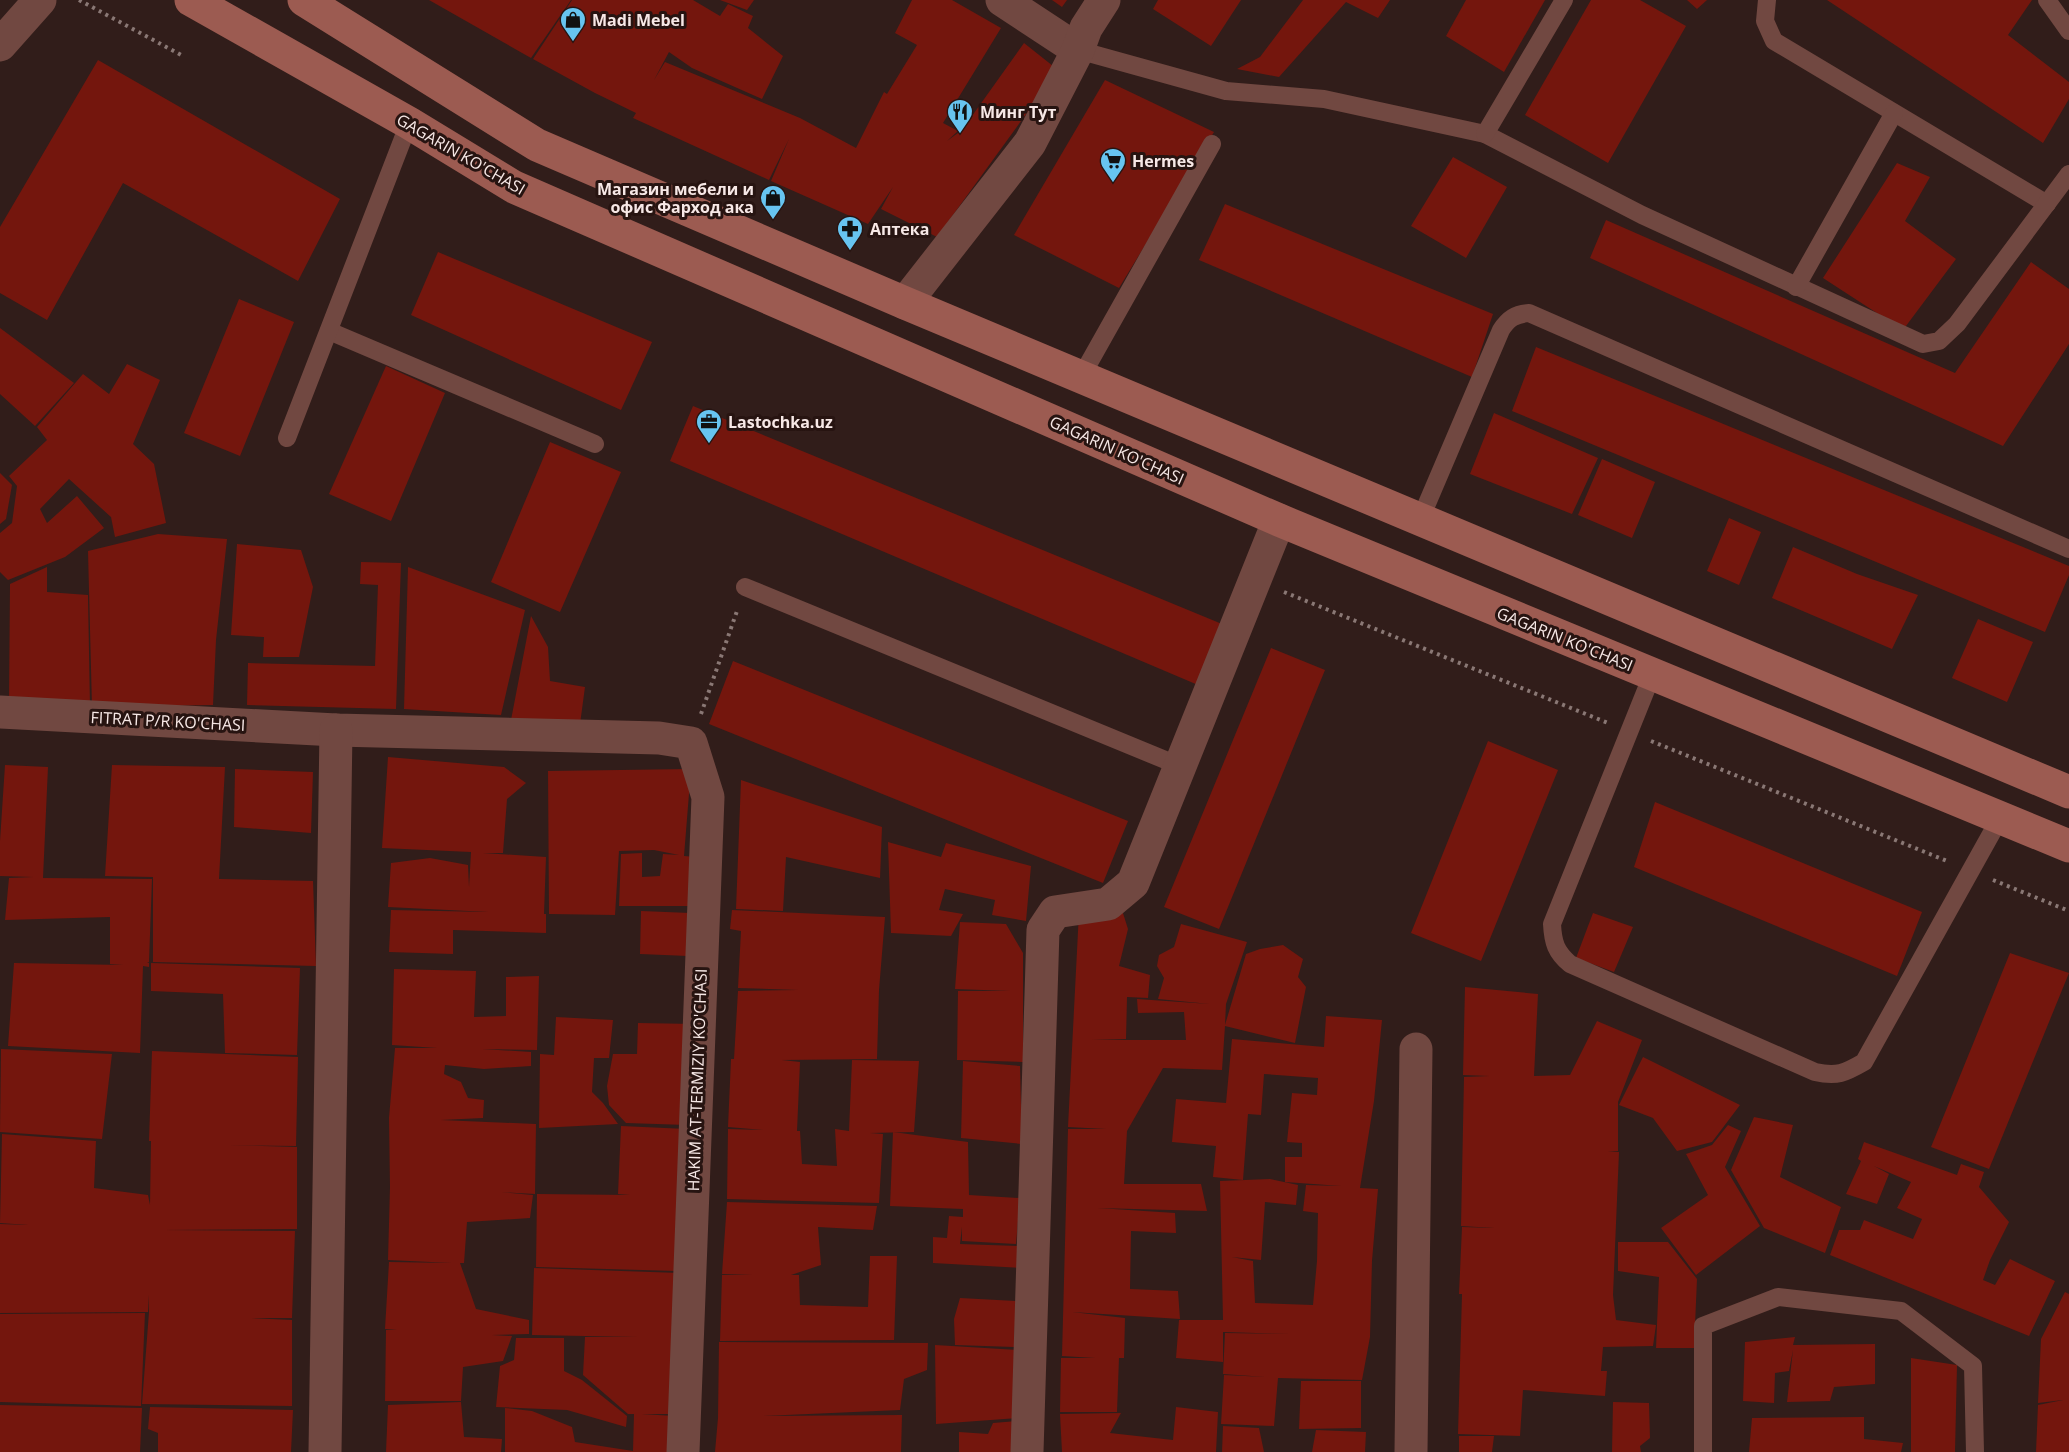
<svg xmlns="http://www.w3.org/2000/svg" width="2069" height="1452" font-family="'Open Sans',sans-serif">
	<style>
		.building { fill: #74160d }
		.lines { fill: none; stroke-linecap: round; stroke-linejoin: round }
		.path { stroke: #8a7875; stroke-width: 4; stroke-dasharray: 3 4.5; stroke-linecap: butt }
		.service { stroke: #714841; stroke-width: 18 }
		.minor { stroke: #714841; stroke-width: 33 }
		.tertiary { stroke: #714841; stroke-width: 33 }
		.secondary { stroke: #9c5b51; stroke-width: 33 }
		.labels { text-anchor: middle; stroke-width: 6; stroke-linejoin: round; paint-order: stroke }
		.poi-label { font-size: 16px; font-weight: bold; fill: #f7e8e6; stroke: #271411; text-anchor: start }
		.street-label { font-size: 16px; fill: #f7e8e6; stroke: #271411 }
	</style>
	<rect width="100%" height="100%" fill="#311d1a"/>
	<g class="building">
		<path d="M429 0H571L531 58Z"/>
		<path d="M572 0H693L720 16 728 4 753 16 748 28 783 56 762 99 692 68 669 52 654 80 665 62 800 118 856 148 884 92 887 94 917 45 895 33 912 0H952L1001 28 943 123 958 131 947 141 962 130 1024 43 1058 70 937 237 881 209 893 187 868 224 771 181 789 139 769 180 633 118 636 113 595 93 533 59Z"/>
		<path d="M720 0H754L747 10Z"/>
		<path d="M1052 0H1067L1062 7Z"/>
		<path d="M1158 0H1241L1211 46 1153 9Z"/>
		<path d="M1303 0H1390L1378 18 1346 2 1279 77 1237 69 1260 57Z"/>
		<path d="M1466 0H1545L1504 72 1446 36Z"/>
		<path d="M1591 0H1640L1686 26 1608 163 1525 115Z"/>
		<path d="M1687 0H1707L1697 9Z"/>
		<path d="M1827 0H2032L2008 35 2069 82V99L2043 143Z"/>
		<path d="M98 60 340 199 298 281 123 183 47 320 0 293V227Z"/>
		<path d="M1105 80 1214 132 1119 288 1014 235Z"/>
		<path d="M1453 157 1507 187 1466 258 1411 226Z"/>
		<path d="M1897 163 1930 177 1905 221 1956 259 1903 330 1823 278Z"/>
		<path d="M1225 204 1493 314 1472 377 1199 260Z"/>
		<path d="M1606 220 1955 373 2031 262 2069 289V344L2003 446 1590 258Z"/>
		<path d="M438 252 652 342 621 410 411 315Z"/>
		<path d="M239 299 294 322 240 456 184 433Z"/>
		<path d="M0 328 74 383 35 426 0 394Z"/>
		<path d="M1536 347 2069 566V575L2045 632 1512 411Z"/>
		<path d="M127 364 160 380 133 444 154 464 166 523 115 537 111 517 69 479 40 509 47 523 77 496 104 528 65 557 8 580 0 572V533L12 523 17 486 9 476 47 440 37 427 83 374 109 394Z"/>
		<path d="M386 366 445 393 391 521 329 494Z"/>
		<path d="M693 406 1222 624 1198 685 670 461Z"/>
		<path d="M1494 413 1598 458 1572 514 1470 474Z"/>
		<path d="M550 442 621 472 560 612 491 582Z"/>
		<path d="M1602 459 1655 482 1632 538 1578 515Z"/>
		<path d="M0 473 12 485 6 519 0 524Z"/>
		<path d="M1729 518 1761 532 1739 585 1707 571Z"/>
		<path d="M158 534 227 539 216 640 213 705 92 707 88 551Z"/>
		<path d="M237 544 301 550 313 587 299 657H263L264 637 231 635Z"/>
		<path d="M1793 547 1857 574 1918 595 1892 649 1772 598Z"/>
		<path d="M361 562 401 563 396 709 247 705 248 663 375 666 378 585 360 584Z"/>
		<path d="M47 567V592L88 595 90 707 9 701 10 584Z"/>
		<path d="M408 567 525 610 501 715 404 709Z"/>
		<path d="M531 616 548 647 550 681 585 687 580 724 511 720Z"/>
		<path d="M1978 619 2033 642 2007 702 1952 678Z"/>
		<path d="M1271 648 1325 670 1219 929 1164 907Z"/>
		<path d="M733 661 1128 821 1103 883 709 724Z"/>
		<path d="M1488 741 1558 770 1481 961 1411 933Z"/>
		<path d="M388 757 504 767 526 783 507 799 503 853H483L546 857 544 914H546V933L453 930V954L389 952 391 910 488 912 388 907 391 863 430 858 468 865 469 887 471 852 382 848Z"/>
		<path d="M5 765 48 767 43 878 152 879 149 962H147L149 963V967L143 966 140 1053 8 1046 14 963 123 965 110 964V917L5 920 9 878 33 877 0 876V841Z"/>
		<path d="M112 765 225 767 219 879 313 881 316 966 153 962V877L105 876Z"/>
		<path d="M235 769 313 772 311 833 234 827Z"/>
		<path d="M691 769 684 856 696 857 694 906H619L621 854 642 853V877L660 876 663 854 679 855 654 850 619 851 615 915 549 914 548 771Z"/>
		<path d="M741 780 882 827 880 878 786 857 783 911 736 909Z"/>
		<path d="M1655 802 1922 912 1897 976 1634 867Z"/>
		<path d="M888 842 941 857 946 843 1031 866 1026 921 992 915 995 900 945 889 939 910 963 914 951 936 891 933Z"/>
		<path d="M732 910 885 917 879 990 877 1059 782 1060 800 1062 797 1131H800L802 1164 837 1166 835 1129 849 1131 852 1060 919 1061 914 1132 870 1133 883 1134 879 1203 727 1199 728 1129 763 1130 728 1127 731 1059H734L738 991 798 990 738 988 741 931 730 929Z"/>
		<path d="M1122 910 1128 929 1119 966 1150 975 1148 998 1127 997 1126 1039 1092 1040H1186L1184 1012 1138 1013 1137 999 1210 1004 1158 999 1164 978 1157 966 1159 955 1174 947 1181 924 1247 942 1226 1004 1225 1025 1246 954 1260 949 1283 945 1303 959 1298 977 1306 987 1295 1043 1225 1026 1222 1070 1163 1068 1127 1131 1124 1184H1201L1207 1211 1098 1208 1175 1213 1176 1233 1131 1231 1130 1289 1178 1291 1180 1319 1072 1312 1125 1318 1124 1358H1119L1117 1412H1060L1061 1358H1095L1062 1356 1068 1129H1106L1068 1127 1079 912Z"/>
		<path d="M641 911 690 913 688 956 640 954Z"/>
		<path d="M1593 913 1633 927 1614 972 1576 958Z"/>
		<path d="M960 922 1006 924 1023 953V1062L957 1060 958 991H1010L955 989Z"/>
		<path d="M2010 953 2069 973 1989 1169 1931 1147Z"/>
		<path d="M151 963 300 968 297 1055 225 1053 223 994 151 991Z"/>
		<path d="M394 969 476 971 474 1017 506 1016V977L539 976 537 1050 482 1049 531 1052V1066L484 1069 445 1065 444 1074 461 1082 468 1098 484 1100 483 1118 441 1120 536 1124 535 1194 501 1192 533 1195 530 1218 467 1222 464 1263H460L476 1309 529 1320V1334L492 1335 512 1336 503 1361 463 1367 461 1401H385L386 1330H397L385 1329 389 1262 452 1263 388 1260 390 1187 389 1118 395 1048H437L392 1045Z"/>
		<path d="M1465 987 1538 994 1534 1076 1570 1075 1597 1021 1642 1040 1618 1102V1151L1608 1152H1619L1613 1295 1616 1320 1656 1325 1653 1346 1603 1347 1601 1371H1607L1605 1396 1523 1390 1520 1436 1458 1434 1462 1294H1459L1462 1227 1494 1228 1461 1226 1464 1077 1489 1076 1463 1075Z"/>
		<path d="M1326 1016 1382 1020 1374 1101 1360 1188 1378 1189 1372 1261 1370 1337 1362 1380 1278 1378 1274 1426 1221 1424 1224 1375 1266 1377 1223 1374 1225 1333 1291 1334 1223 1332V1362L1176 1358 1179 1320H1223L1220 1181 1270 1179 1298 1185 1296 1205 1265 1202 1261 1260 1232 1257 1253 1261 1255 1303 1313 1305 1317 1261 1318 1213 1303 1211 1306 1185 1341 1186 1285 1182V1157H1302V1143L1287 1142 1292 1093 1317 1095 1318 1078 1264 1074 1261 1115 1248 1114 1243 1180 1213 1177 1216 1146 1172 1142 1176 1099 1226 1103 1232 1039 1324 1047Z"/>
		<path d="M556 1017 613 1020 609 1058H594L592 1092 603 1103 618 1124 539 1128 540 1054 554 1055Z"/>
		<path d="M638 1023 695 1024 687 1125 626 1123 609 1105 607 1086 613 1054H637Z"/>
		<path d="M1 1049 112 1054 102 1139 0 1132Z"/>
		<path d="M152 1051 298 1057 296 1146 227 1145 297 1147V1229L163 1230 295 1231 292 1318H251L292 1320V1406L142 1404 149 1312V1295L148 1312 0 1313V1224L28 1225 0 1223 2 1134 96 1141 94 1188 148 1195 150 1205 151 1141H149Z"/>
		<path d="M1643 1057 1740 1105 1712 1142 1677 1151 1653 1118 1619 1105Z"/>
		<path d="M963 1061 1020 1066 1022 1144 961 1138Z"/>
		<path d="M1754 1117 1793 1125 1780 1177 1841 1207 1825 1253 1764 1228 1731 1170Z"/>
		<path d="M1728 1125 1741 1131 1725 1167 1760 1226 1696 1275 1661 1228 1708 1195 1686 1154 1712 1145Z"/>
		<path d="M621 1126 687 1129 677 1271 536 1267 537 1194 630 1195 618 1194Z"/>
		<path d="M893 1132 968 1142 969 1195 1020 1198 1016 1244 962 1241V1227L960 1244 1021 1246V1268L933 1263V1237L947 1238 949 1216 963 1217V1209L890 1206Z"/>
		<path d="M1864 1142 1957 1175 1961 1164 1984 1172 1979 1187 2009 1222 1990 1260 1983 1280 1995 1285 2010 1259 2055 1281 2029 1336 1830 1255 1839 1230H1860L1864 1220 1913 1239 1922 1219 1897 1208 1911 1182 1874 1166 1889 1174 1877 1204 1846 1194 1861 1161 1858 1159Z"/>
		<path d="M727 1202 877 1206 873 1230 818 1227 821 1265 791 1275H799L800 1305 868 1307 870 1256H897L894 1340 720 1341 722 1275H752L722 1274Z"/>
		<path d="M1618 1242H1668L1697 1279 1694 1348H1656L1659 1277 1618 1271Z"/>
		<path d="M534 1268 680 1273 679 1414H642L674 1416V1452H505V1408L532 1411 572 1427 575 1442 633 1451 634 1414H628L583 1375 585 1337H637L532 1335Z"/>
		<path d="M2065 1292 2069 1294V1452H2036L2038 1405 2063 1400 2038 1403 2041 1339Z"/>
		<path d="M960 1298 1016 1301 1014 1347 955 1345 954 1319Z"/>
		<path d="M145 1313 141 1406 0 1402V1314Z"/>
		<path d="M1795 1337 1793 1345 1875 1344V1384L1834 1387 1830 1401 1787 1402 1793 1350 1789 1371 1775 1373 1774 1403 1743 1401 1745 1342Z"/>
		<path d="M516 1338H564V1371L582 1380 627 1416 626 1427 567 1410 496 1407 500 1366 514 1360Z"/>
		<path d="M719 1342 928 1343 927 1370 904 1379 900 1410 763 1416 902 1415 901 1452H715L718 1418Z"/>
		<path d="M935 1345 1018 1350V1418L936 1424Z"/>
		<path d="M1911 1358 1957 1365 1955 1452H1911Z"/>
		<path d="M1301 1381H1361V1428L1299 1429Z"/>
		<path d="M461 1402 464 1437 502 1439 501 1452H386L388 1405Z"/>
		<path d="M1613 1402 1649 1403 1650 1438 1640 1446 1641 1452H1612Z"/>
		<path d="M0 1405 142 1408 140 1452H0Z"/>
		<path d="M150 1407 293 1410 291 1452H158V1433L148 1429Z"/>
		<path d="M1176 1407 1218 1412 1216 1452H1062L1060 1414 1121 1413 1110 1433 1173 1440Z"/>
		<path d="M1864 1417V1439L1903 1443 1901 1452H1749L1752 1418Z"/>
		<path d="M1017 1421 1016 1452H959V1432L988 1434 993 1423Z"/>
		<path d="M1223 1426 1259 1428 1264 1452H1222Z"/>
		<path d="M1316 1430 1366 1432 1365 1452H1312Z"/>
		<path d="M1459 1436H1494L1492 1452H1459Z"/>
	</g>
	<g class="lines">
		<g class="path">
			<path d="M79 0 183 56"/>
			<path d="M1284 592 1608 723"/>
			<path d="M701 714 737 611"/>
			<path d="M1651 741 1947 861"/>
			<path d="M1993 880 2069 911"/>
		</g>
		<g class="service">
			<path d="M1767 0 1765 21 1774 41 2047 204"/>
			<path d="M2047 0 2069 31"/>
			<path d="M1078 50 1226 91 1324 99 1485 134 1642 215 1923 344 1939 341 1957 324 2069 174"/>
			<path d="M1485 134 1564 0"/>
			<path d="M1796 287 1894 113"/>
			<path d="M329 331 595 444"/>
			<path d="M1081 377 1212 144"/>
			<path d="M287 438 409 123"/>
			<path d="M1420 520 1501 330C1508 319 1515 314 1529 313L2069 549"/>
			<path d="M745 587 1180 766"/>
			<path d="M1652 675 1552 924C1553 943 1556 952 1570 964L1815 1072C1837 1077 1845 1073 1864 1062L2000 818"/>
			<path d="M1703 1452V1326L1778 1297 1901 1311 1973 1366 1975 1452"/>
		</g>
		<g class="minor">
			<path d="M1002 0 1078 50"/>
			<path d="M905 303 1030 143 1078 50 1086 28 1104 0"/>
			<path d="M0 712 336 730 659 738 691 743 708 797 683 1452"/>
			<path d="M325 1452 336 730"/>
			<path d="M1027 1452 1043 930 1055 912 1108 904 1133 883 1279 520"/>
			<path d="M1411 1452 1416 1049"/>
		</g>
		<path class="tertiary" d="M0 45 40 0"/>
		<g class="secondary">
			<path d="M191 0 409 123 514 187 1279 520 2069 846"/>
			<path d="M304 0 537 145 905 303 2069 792"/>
		</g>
	</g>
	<defs>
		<symbol id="shop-pin" viewBox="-11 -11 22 30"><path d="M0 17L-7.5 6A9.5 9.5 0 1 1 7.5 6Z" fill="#67c4f0" stroke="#271411"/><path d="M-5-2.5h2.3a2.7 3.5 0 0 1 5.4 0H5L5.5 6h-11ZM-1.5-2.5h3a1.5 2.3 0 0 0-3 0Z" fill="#111"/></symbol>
		<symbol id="restaurant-pin" viewBox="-11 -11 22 30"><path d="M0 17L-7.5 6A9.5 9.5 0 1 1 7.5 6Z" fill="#67c4f0" stroke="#271411"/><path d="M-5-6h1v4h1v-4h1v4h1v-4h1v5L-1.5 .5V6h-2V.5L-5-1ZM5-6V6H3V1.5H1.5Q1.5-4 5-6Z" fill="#111"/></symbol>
		<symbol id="supermarket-pin" viewBox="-11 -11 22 30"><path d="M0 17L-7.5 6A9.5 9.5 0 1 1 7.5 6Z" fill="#67c4f0" stroke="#271411"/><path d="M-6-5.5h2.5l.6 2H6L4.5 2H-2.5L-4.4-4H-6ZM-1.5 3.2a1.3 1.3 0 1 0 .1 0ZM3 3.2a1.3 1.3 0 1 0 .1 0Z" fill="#111"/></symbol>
		<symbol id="pharmacy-pin" viewBox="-11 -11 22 30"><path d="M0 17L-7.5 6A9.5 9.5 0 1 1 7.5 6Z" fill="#67c4f0" stroke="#271411"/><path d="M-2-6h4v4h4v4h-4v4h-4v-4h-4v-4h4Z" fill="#111"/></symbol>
		<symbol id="office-pin" viewBox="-11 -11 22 30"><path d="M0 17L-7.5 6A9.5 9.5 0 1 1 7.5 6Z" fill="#67c4f0" stroke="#271411"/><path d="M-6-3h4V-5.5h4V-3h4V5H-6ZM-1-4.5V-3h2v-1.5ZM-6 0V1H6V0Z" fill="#111"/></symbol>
	</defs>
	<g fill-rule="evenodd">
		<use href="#shop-pin" x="558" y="5" width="30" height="40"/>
		<use href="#restaurant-pin" x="945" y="97" width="30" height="40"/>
		<use href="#supermarket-pin" x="1098" y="146" width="30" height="40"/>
		<use href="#shop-pin" x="758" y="183" width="30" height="40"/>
		<use href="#pharmacy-pin" x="835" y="214" width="30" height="40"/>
		<use href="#office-pin" x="694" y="407" width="30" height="40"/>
	</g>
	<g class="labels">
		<g class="poi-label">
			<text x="592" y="26">Madi Mebel</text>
			<text x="980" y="118">Минг Тут</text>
			<text x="1132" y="167">Hermes</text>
			<text x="754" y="195" text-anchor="end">Магазин мебели и<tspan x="754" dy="18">офис Фарход ака</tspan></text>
			<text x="870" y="235">Аптека</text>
			<text x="728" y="428">Lastochka.uz</text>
		</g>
		<g class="street-label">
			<text transform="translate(461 154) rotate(30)" y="6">GAGARIN KO'CHASI</text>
			<text transform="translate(1117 450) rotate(24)" y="6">GAGARIN KO'CHASI</text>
			<text transform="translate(1565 639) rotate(22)" y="6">GAGARIN KO'CHASI</text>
			<text transform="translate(168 721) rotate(3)" y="6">FITRAT P/R KO'CHASI</text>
			<text transform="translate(697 1080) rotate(-88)" y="6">HAKIM AT-TERMIZIY KO'CHASI</text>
		</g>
	</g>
</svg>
